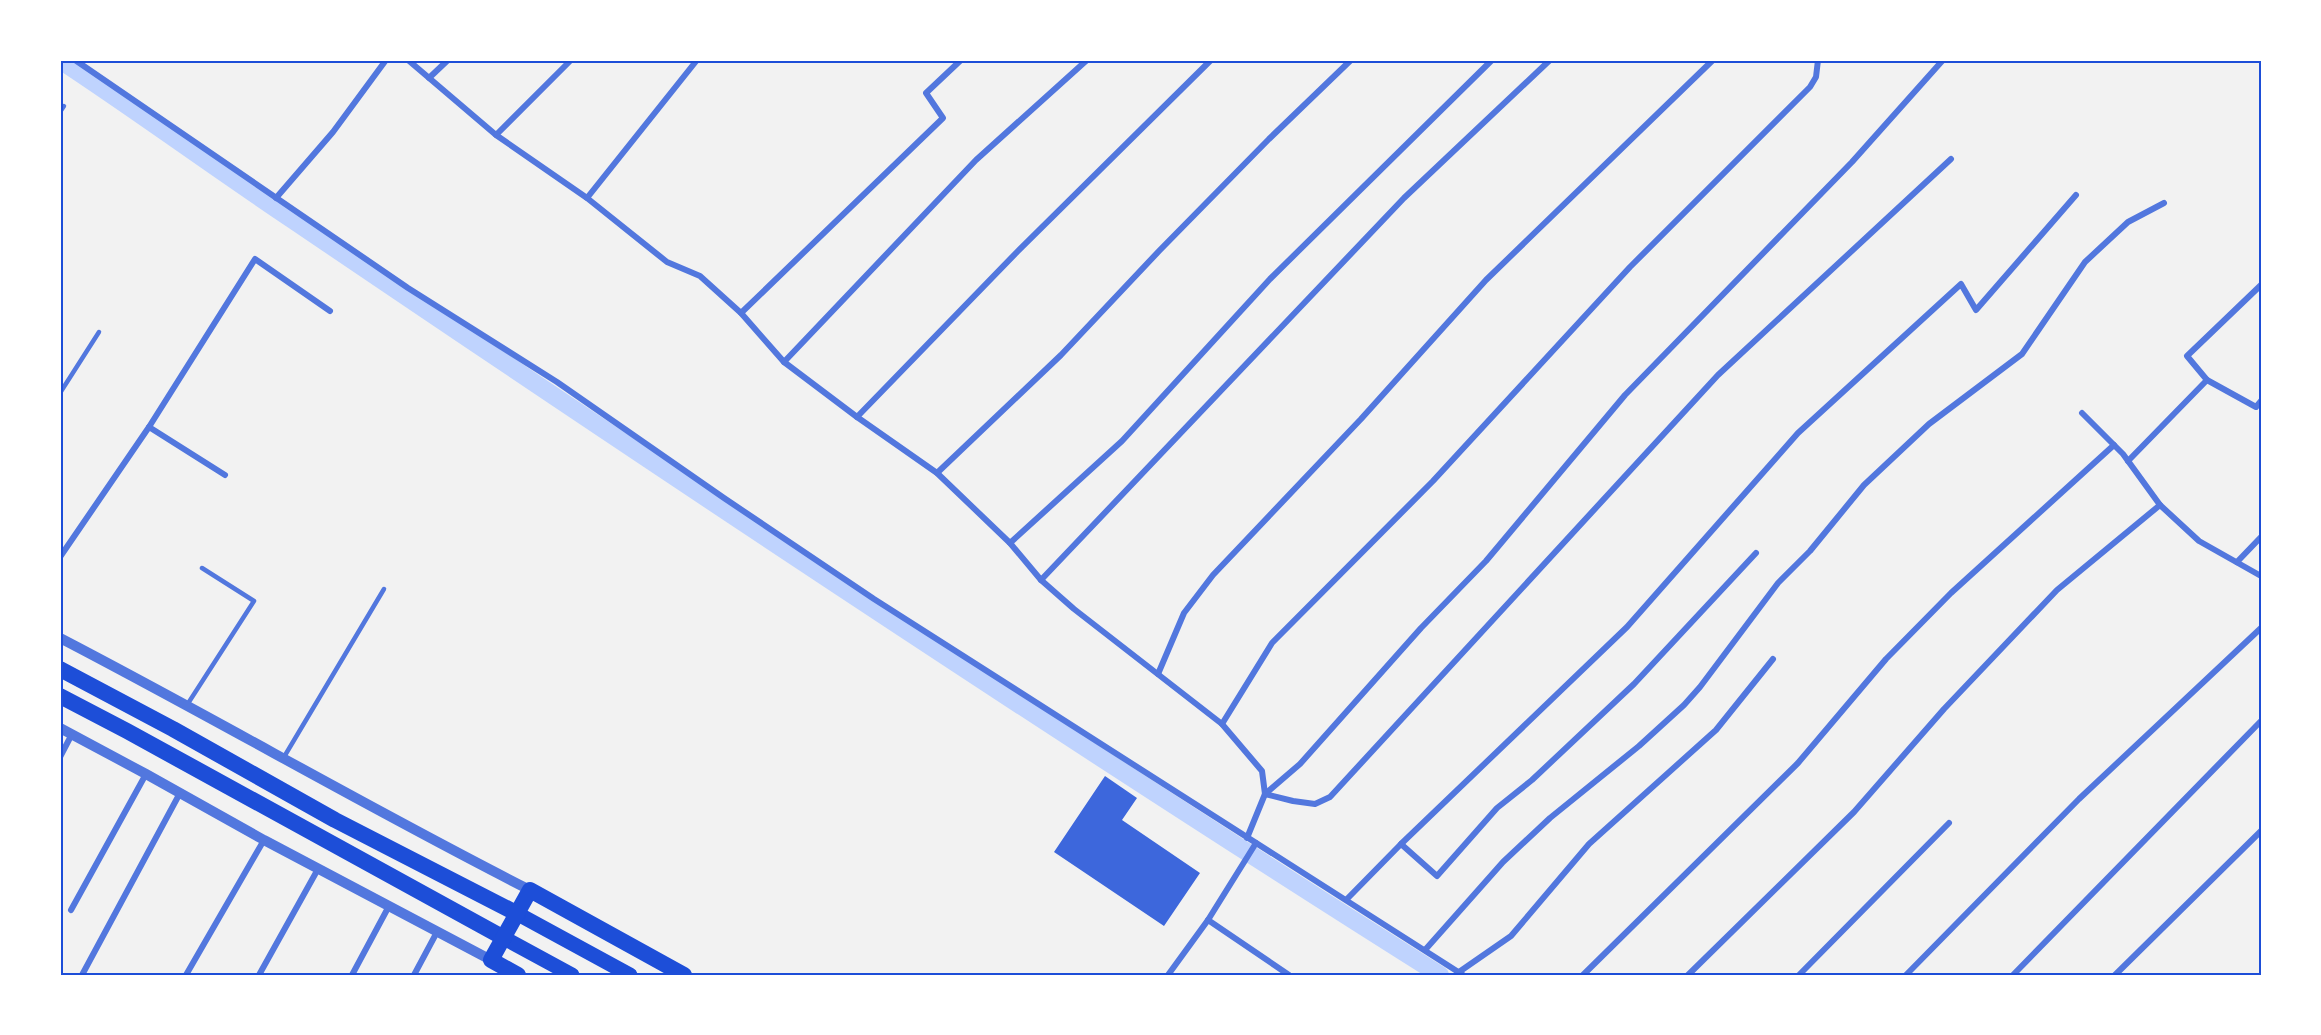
<svg xmlns="http://www.w3.org/2000/svg" width="2321" height="1035" font-family="'IBM Plex Sans',sans-serif">
	<style>
		.lines { fill: none; stroke-linecap: round; stroke-linejoin: round }
		.canal { stroke: #bfd3fe; stroke-width: 18 }
		.building { fill: #3d67dc }
		.service { stroke: #5277de; stroke-width: 4.5 }
		.minor { stroke: #5277de; stroke-width: 6 }
		.tertiary { stroke: #5277de; stroke-width: 10 }
		.primary { stroke: #1d4ed8; stroke-width: 15 }
		.trunk { stroke: #1d4ed8; stroke-width: 16 }
		.neatline { fill: none; stroke: #1d4ed8; stroke-width: 2 }
	</style>
	<rect width="100%" height="100%" fill="#f2f2f2"/>
	<g class="lines">
		<path class="canal" d="M60 60C139 112 215 168 293 220 672 477 1053 731 1440 975"/>
	</g>
	<path class="building" d="M1105 776 1137 798 1122 820 1200 873 1164 926 1054 852Z"/>
	<g class="lines">
		<g class="service">
			<path d="M60 112 64 106"/>
			<path d="M60 393 99 332"/>
			<path d="M187 705 254 601 202 568"/>
			<path d="M284 757 384 589"/>
		</g>
		<g class="minor">
			<path d="M75 60 408 288 557 382 724 498 874 599 1463 975"/>
			<path d="M408 60 496 135 587 198 667 262 700 276 741 313 784 362 857 417 937 473 1010 543 1041 580 1074 609 1222 724 1262 771 1265 794 1247 838"/>
			<path d="M429 78 448 60"/>
			<path d="M496 135 571 60"/>
			<path d="M276 198 333 132 386 60"/>
			<path d="M587 198 697 60"/>
			<path d="M741 313 943 118 926 93 961 60"/>
			<path d="M784 362 976 160 1087 60"/>
			<path d="M2207 380 2256 407 2261 401"/>
			<path d="M2082 413 2123 454 2160 505 2199 541 2261 576"/>
			<path d="M857 417 1017 252 1211 60"/>
			<path d="M149 427 225 475"/>
			<path d="M2128 461 2207 380 2187 356 2261 285"/>
			<path d="M937 473 1061 355 1159 251 1269 139 1351 60"/>
			<path d="M1010 543 1122 441 1270 279 1492 60"/>
			<path d="M60 557 149 427 255 259 330 311"/>
			<path d="M2237 562 2261 537"/>
			<path d="M1041 580 1404 198 1550 60"/>
			<path d="M1158 674 1184 613 1213 575 1361 419 1486 280 1713 60"/>
			<path d="M1222 724 1272 643 1433 481 1630 267 1810 87 1816 77 1818 60"/>
			<path d="M60 757 72 734"/>
			<path d="M1265 794 1300 764 1421 628 1486 561 1625 395 1852 162 1943 60"/>
			<path d="M1265 794 1293 801 1315 804 1330 797 1718 375 1951 159"/>
			<path d="M1401 844 1437 876 1497 808 1532 780 1634 684 1756 553"/>
			<path d="M1347 899 1401 844 1627 627 1798 433 1961 284 1976 310 2076 195"/>
			<path d="M71 910 146 774"/>
			<path d="M1208 920 1289 975"/>
			<path d="M1425 950 1503 862 1550 818 1639 746 1684 705 1700 687 1778 583 1810 551 1864 485 1929 424 2022 354 2085 262 2128 222 2164 203"/>
			<path d="M1459 972 1511 936 1589 844 1716 730 1773 659"/>
			<path d="M82 975 180 793"/>
			<path d="M186 975 264 840"/>
			<path d="M259 975 318 869"/>
			<path d="M352 975 389 906"/>
			<path d="M414 975 437 932"/>
			<path d="M1168 975 1208 920 1256 843"/>
			<path d="M1583 975 1798 763 1886 659 1951 593 2114 445"/>
			<path d="M1688 975 1854 812 1944 709 2057 590 2160 505"/>
			<path d="M1799 975 1949 823"/>
			<path d="M1906 975 2079 799 2261 628"/>
			<path d="M2013 975 2261 721"/>
			<path d="M2115 975 2261 831"/>
		</g>
		<g class="tertiary">
			<path d="M60 638C218 720 372 810 530 890"/>
			<path d="M60 728 146 774 264 840 491 960"/>
		</g>
		<g class="primary">
			<path d="M518 914 630 975"/>
			<path d="M504 938 572 975"/>
		</g>
		<g class="trunk">
			<path d="M60 669 173 729 335 820 518 914"/>
			<path d="M60 696 127 731 504 938"/>
			<path d="M518 975 491 960 530 890 684 975"/>
		</g>
	</g>
	<rect width="2321" height="1035" fill="none" stroke="#ffffff" stroke-width="123"/>
	<rect x="62" y="62" width="2198" height="912" class="neatline"/>
</svg>
